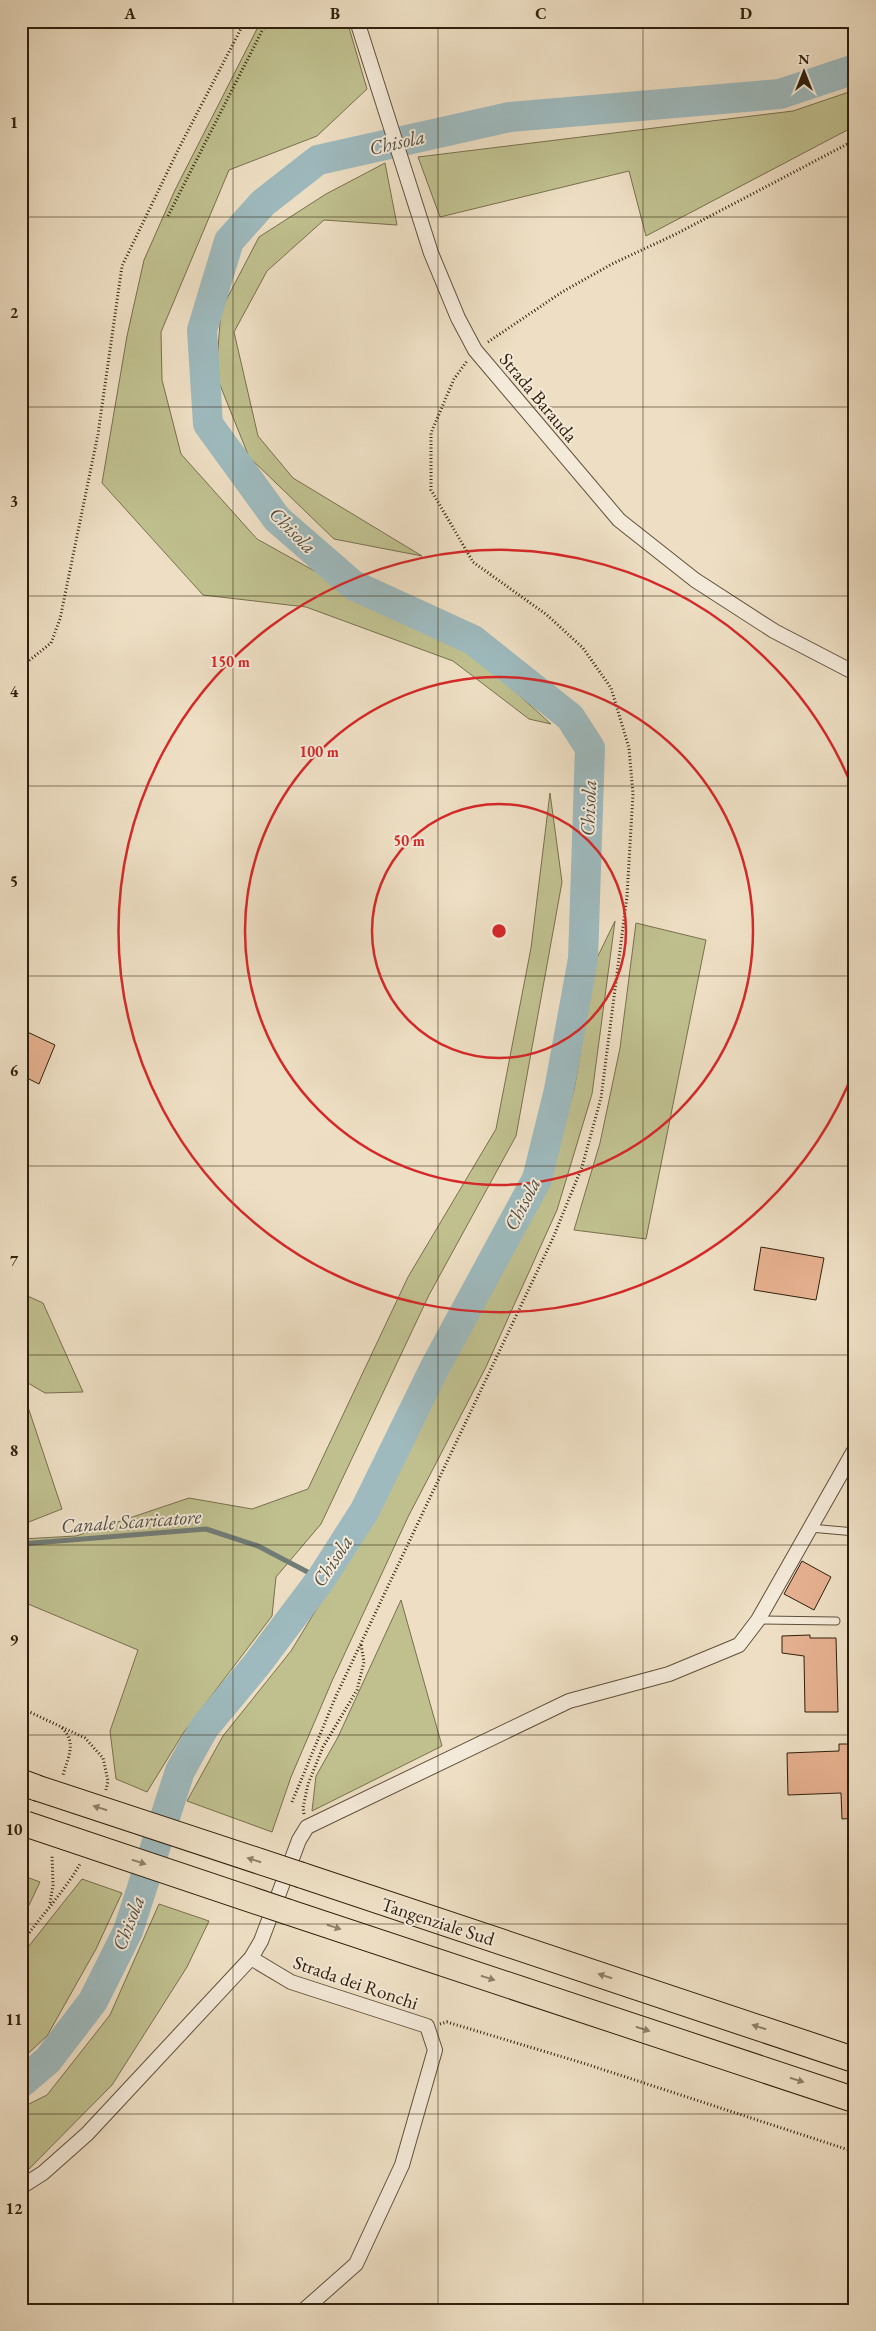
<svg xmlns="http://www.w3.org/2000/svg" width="876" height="2331" font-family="'EB Garamond',serif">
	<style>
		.green { fill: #c0c08f; stroke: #78704e }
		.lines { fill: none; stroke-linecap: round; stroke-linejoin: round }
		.stream { stroke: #727c77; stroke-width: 5 }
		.river { stroke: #9ebabe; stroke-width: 30 }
		.building { fill: #e6b190; stroke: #30200d }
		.service-casing { stroke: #60503b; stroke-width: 9 }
		.minor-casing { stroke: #60503b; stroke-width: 16 }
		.motorway-casing { stroke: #30200d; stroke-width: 27 }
		.path { stroke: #30200d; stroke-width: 3; stroke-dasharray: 1 2.5; stroke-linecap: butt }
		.service { stroke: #f4ead9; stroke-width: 7 }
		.minor { stroke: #f4ead9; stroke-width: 14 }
		.motorway { stroke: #eedfc4; stroke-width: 25 }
		.motorway-bridge-casing { stroke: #30200d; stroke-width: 27; stroke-linecap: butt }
		.motorway-bridge { stroke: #eedfc4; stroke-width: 25 }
		.oneway { fill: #8f8068 }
		.grid { fill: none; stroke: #30200d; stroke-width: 1; stroke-opacity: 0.55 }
		.ring { fill: none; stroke: #d62828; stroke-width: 2.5 }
		.labels { text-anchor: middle; stroke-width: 4; stroke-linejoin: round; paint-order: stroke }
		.street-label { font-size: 19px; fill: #30200d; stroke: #f4ead9 }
		.water-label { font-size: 20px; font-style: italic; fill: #514e42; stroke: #f4ead9 }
		.centre { fill: #d62828; stroke: #f4ead9; stroke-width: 2.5 }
		.ring-label { font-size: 15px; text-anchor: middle; font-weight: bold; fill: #d62828; stroke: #f4ead9; stroke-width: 4; stroke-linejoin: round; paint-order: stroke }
		.neatline { fill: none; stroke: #30200d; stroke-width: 2 }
		.grid-label { font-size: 16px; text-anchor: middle; font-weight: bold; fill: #30200d }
	</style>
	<rect width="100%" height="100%" fill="#eedfc4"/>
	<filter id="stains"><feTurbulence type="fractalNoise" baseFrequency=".004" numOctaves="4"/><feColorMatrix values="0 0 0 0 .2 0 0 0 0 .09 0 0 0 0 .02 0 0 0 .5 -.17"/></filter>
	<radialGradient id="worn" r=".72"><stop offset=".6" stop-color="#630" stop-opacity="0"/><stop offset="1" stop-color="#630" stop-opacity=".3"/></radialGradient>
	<g class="green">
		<path d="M261 21H347L367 89 317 136 229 170 161 332 162 380 181 454 257 539 338 584 467 648 551 724 529 719 453 661 306 607 203 595 102 483 127 336 144 260 175 190Z"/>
		<path d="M855 90V126L646 236 629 171 440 217 418 157 793 111Z"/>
		<path d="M385 163 397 225 324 220 267 271 234 332 258 436 293 478 422 556 334 539 249 457 216 375 221 310 259 237 326 194Z"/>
		<path d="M550 793 562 882 516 1136 429 1295 321 1524 276 1577 272 1616 184 1732 147 1792 116 1779 110 1731 138 1650 21 1601V1539L76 1536 189 1498 252 1509 308 1489 408 1277 496 1129 531 948Z"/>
		<path d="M615 921 592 1094 557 1210 486 1367 408 1517 332 1681 291 1777 272 1832 187 1801 223 1736 291 1651 383 1500 459 1346 541 1201 574 1090 596 960Z"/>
		<path d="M636 923 706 940 646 1239 574 1230 600 1143 620 1048Z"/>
		<path d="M21 1293 43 1303 83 1392 45 1393 21 1379Z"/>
		<path d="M21 1386 62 1509 21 1525Z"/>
		<path d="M401 1600 442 1746 312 1811 316 1776 338 1737Z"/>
		<path d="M21 1875 40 1882 21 1922Z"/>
		<path d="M82 1879 122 1893 96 1949 47 2036 21 2060V1956Z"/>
		<path d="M159 1904 209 1921 187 1967 112 2085 21 2177V2108L47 2095 110 2015Z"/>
	</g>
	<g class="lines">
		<path class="stream" d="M21 1544 206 1529 258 1546 321 1579"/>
		<path class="river" d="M21 2083 48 2060 93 2001 128 1931 180 1771 204 1728 257 1664 321 1579 365 1510 434 1369 537 1179 559 1090 583 959 590 748 570 717 473 640 353 585 277 519 208 424 202 330 229 241 263 203 318 160 510 117 780 94 855 69"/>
	</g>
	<g class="building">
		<path d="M21 1029 55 1045 39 1084 21 1075Z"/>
		<path d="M761 1247 824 1258 816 1300 754 1290Z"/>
		<path d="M802 1561 831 1577 814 1610 784 1594Z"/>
		<path d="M810 1635V1638H836L838 1712H805L804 1656 782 1653V1636Z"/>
		<path d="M839 1744H855V1818L842 1819 841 1793 788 1795 787 1753 839 1751Z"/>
	</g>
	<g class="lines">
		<defs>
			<g id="service">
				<path d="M810 1528 855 1532"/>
				<path d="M758 1620 836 1621"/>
			</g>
			<g id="minor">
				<path d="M357 21 431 253 458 318 475 350 619 520 695 580 774 631 855 673"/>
				<path d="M251 1958 291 1982 427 2026 435 2050 402 2165 356 2264 304 2310"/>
				<path d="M21 2187 43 2173 87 2134 251 1958 261 1941 299 1840 307 1827 569 1701 669 1674 739 1645 758 1620 855 1449"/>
			</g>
			<g id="motorway">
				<path d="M21 1782 37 1788"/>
				<path d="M301 1875 855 2060"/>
				<path d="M288 1912 855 2100"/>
			</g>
		</defs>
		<use href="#service" class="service-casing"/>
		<use href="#minor" class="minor-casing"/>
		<use href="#motorway" class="motorway-casing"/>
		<g class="path">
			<path d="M168 216 267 21"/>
			<path d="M488 342 562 292 612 264 676 234 855 140"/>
			<path d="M21 667 51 643 60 619 98 434 122 266 179 148 245 21"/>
			<path d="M21 1708 85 1738 103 1758 108 1781 106 1790"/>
			<path d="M62 1728C77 1743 68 1757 63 1775"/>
			<path d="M292 1802 336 1696 553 1238 582 1167 601 1098 627 896 633 794 629 748 611 688 583 648 547 615 473 562 431 490V433L454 379 467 361"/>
			<path d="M304 1814 303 1808 308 1784 323 1747 357 1690 364 1662 361 1644"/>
			<path d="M50 1903 53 1885 52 1855"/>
			<path d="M21 1944C40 1917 64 1892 80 1864"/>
			<path d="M440 2024 447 2022 586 2064 855 2152"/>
		</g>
		<use href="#service" class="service"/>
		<use href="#minor" class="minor"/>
		<use href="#motorway" class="motorway"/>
		<defs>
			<g id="motorway-bridge">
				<path d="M37 1788 301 1875"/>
				<path d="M26 1824 288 1912"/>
			</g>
		</defs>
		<use href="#motorway-bridge" class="motorway-bridge-casing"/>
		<use href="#motorway-bridge" class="motorway-bridge"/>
	</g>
	<defs><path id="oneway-solid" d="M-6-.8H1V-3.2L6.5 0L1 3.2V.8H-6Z" transform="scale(1.25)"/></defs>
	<g class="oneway">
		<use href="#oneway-solid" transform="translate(100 1808) rotate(-162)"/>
		<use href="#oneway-solid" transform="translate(254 1860) rotate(-162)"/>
		<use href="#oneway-solid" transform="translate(139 1862) rotate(18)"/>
		<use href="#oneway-solid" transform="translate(334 1927) rotate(18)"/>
		<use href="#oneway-solid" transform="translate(605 1976) rotate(-162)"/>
		<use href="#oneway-solid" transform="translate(488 1978) rotate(18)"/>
		<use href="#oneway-solid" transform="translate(759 2027) rotate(-162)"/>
		<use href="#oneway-solid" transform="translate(643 2029) rotate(18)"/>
		<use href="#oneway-solid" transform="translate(797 2080) rotate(18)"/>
	</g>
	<path class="grid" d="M233 21V2310M438 21V2310M643 21V2310M21 217H855M21 407H855M21 596H855M21 786H855M21 976H855M21 1166H855M21 1355H855M21 1545H855M21 1735H855M21 1924H855M21 2114H855"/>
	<g class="ring">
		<circle cx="499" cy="931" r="127"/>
		<circle cx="499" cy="931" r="254"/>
		<path d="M855 1068A381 381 0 1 1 855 794"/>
	</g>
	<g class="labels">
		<g class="street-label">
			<text transform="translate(539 397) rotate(50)" y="7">Strada Barauda</text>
			<text transform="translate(438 1921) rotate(18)" y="7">Tangenziale Sud</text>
			<text transform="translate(356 1982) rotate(19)" y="7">Strada dei Ronchi</text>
		</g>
		<g class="water-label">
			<text transform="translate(397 142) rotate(-13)" y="7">Chisola</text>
			<text transform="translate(293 530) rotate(45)" y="7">Chisola</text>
			<text transform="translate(588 808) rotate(-88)" y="7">Chisola</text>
			<text transform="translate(522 1204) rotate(-63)" y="7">Chisola</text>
			<text transform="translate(131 1521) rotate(-4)" y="7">Canale Scaricatore</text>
			<text transform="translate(332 1561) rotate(-57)" y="7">Chisola</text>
			<text transform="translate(128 1923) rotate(-69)" y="7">Chisola</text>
		</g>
	</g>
	<circle cx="499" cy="931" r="8" class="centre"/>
	<g class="ring-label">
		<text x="230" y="667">150 m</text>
		<text x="319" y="757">100 m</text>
		<text x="409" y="846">50 m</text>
	</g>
	<rect width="876" height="2331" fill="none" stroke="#eedfc4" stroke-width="55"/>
	<g transform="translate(804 72)" stroke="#f4ead9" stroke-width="4" paint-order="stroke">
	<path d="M0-4L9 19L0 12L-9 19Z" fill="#30200d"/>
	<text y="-8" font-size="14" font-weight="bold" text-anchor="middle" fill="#30200d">N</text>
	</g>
	<rect x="28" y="28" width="820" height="2276" class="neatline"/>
	<g class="grid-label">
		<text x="130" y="19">A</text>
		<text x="335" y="19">B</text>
		<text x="541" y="19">C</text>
		<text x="746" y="19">D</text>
		<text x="14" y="128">1</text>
		<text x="14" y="318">2</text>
		<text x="14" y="507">3</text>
		<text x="14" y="697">4</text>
		<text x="14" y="887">5</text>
		<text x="14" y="1076">6</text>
		<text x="14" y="1266">7</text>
		<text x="14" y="1456">8</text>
		<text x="14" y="1645">9</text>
		<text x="14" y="1835">10</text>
		<text x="14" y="2025">11</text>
		<text x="14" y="2214">12</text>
	</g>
	<rect width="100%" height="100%" filter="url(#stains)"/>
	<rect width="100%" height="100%" fill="url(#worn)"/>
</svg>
